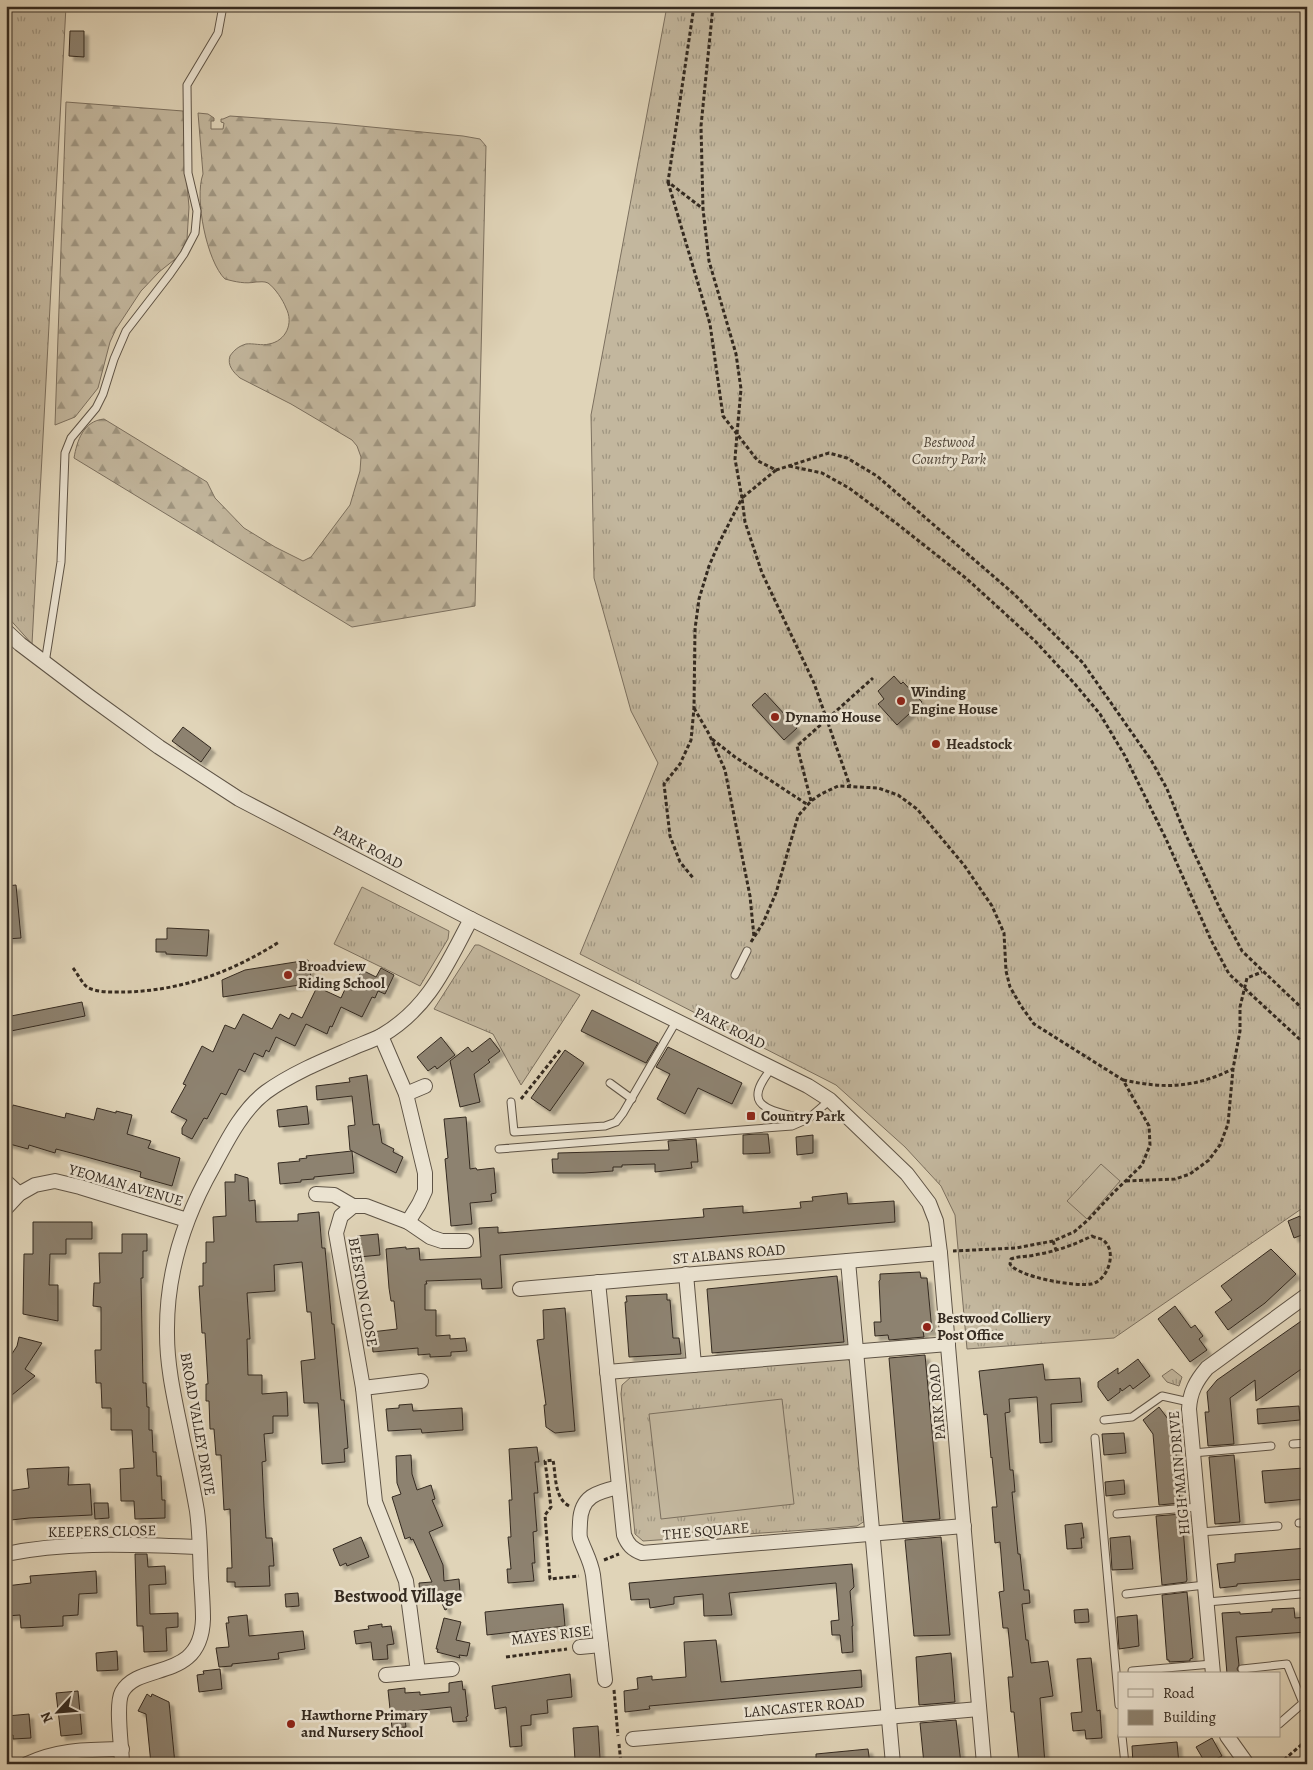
<svg xmlns="http://www.w3.org/2000/svg" width="1313" height="1770" font-family="Alegreya,serif">
	<style>
		.grass { fill: url(#grass-tufts); stroke: #7c705f }
		.forest { fill: url(#forest-firs); stroke: #7c705f }
		.garden { fill: #c3b79e; stroke: #7c705f }
		.building { fill: #8d826f; stroke: #342a20; filter: url(#shadow) }
		.lines { fill: none; stroke-linecap: round; stroke-linejoin: round }
		.service-casing { stroke: #5f5446; stroke-width: 9 }
		.minor-casing { stroke: #5f5446; stroke-width: 16 }
		.path { stroke: #342a20; stroke-width: 3; stroke-dasharray: 4 2.5; stroke-linecap: butt }
		.service { stroke: #ebe3d1; stroke-width: 7 }
		.minor { stroke: #ebe3d1; stroke-width: 14 }
		.poi-dot { fill: #8f2418; stroke: #ebe3d1; stroke-width: 2 }
		.labels { text-anchor: middle; stroke-width: 5; stroke-linejoin: round; paint-order: stroke }
		.park-label { font-size: 15px; font-style: italic; fill: #514639; stroke: #ebe3d1 }
		.poi-label { font-size: 15px; font-weight: bold; fill: #342a20; stroke: #ebe3d1; text-anchor: start }
		.street-label { font-size: 15px; fill: #342a20; stroke: #ebe3d1 }
		.quarter-label { font-size: 18px; font-weight: bold; fill: #342a20; stroke: #ebe3d1 }
	</style>
	<defs>
		<pattern id="grass-tufts" width="24" height="20" patternUnits="userSpaceOnUse" patternTransform="scale(1.25)"><rect width="24" height="20" fill="#c3b79e"/><path d="M3 7l-1-3M5 7V3M7 7l1-3M15 17l-1-3M17 17v-4M19 17l1-3" fill="none" stroke="#9f9580"/></pattern>
		<pattern id="forest-firs" width="22" height="20" patternUnits="userSpaceOnUse" patternTransform="scale(1.25)"><rect width="22" height="20" fill="#c3b79e"/><path d="M5 1l3.5 6h-7zM16 11l3.5 6h-7z" fill="#9f9580"/></pattern>
		<filter id="shadow"><feDropShadow dx="4.5" dy="4.5" stdDeviation="1" flood-color="#0004"/></filter>
	</defs>
	<rect width="100%" height="100%" fill="#e0d4b8"/>
	<filter id="stains"><feTurbulence type="fractalNoise" baseFrequency=".004" numOctaves="4"/><feColorMatrix values="0 0 0 0 .2 0 0 0 0 .09 0 0 0 0 .02 0 0 0 .5 -.17"/></filter>
	<radialGradient id="worn" r=".72"><stop offset=".6" stop-color="#630" stop-opacity="0"/><stop offset="1" stop-color="#630" stop-opacity=".3"/></radialGradient>
	<g class="grass">
		<path d="M6 6H66L32 644 6 615Z"/>
		<path d="M667 6H1307V1205L1114 1338 967 1349 955 1215 941 1186 905 1147 836 1085 580 954 658 763 631 711 594 578 591 415Z"/>
		<path d="M362 887 449 931 448 939 420 986 334 944Z"/>
		<path d="M475 945H479L580 995 521 1085 493 1034 434 1009Z"/>
		<path d="M846 1358 853 1364 865 1521 857 1526 821 1529 643 1541 635 1534 621 1394 622 1385 631 1377Z"/>
		<path d="M1172 1369 1182 1377 1179 1386 1167 1382 1162 1376Z"/>
	</g>
	<g class="forest">
		<path d="M66 102 183 111 185 162 189 207 187 239 179 256 159 272 141 291 116 329 110 342 98 388 75 417 55 425Z"/>
		<path d="M198 113 208 114 214 118V121H211V129H223L224 123 221 122V119H223L230 116 330 123 463 136 480 139 486 146 475 606 352 627 74 458C77 441 83 421 104 419L207 482 215 498 244 528 275 547 303 561 311 557 350 505 360 471 361 457 357 446 352 440 291 404 240 378C233 372 227 365 230 356 234 350 239 346 246 344 253 343 262 346 269 344 286 341 294 323 286 308 283 300 275 288 268 283 264 281 260 282 256 282 245 284 236 282 225 279 207 262 194 198 203 174Z"/>
	</g>
	<g class="garden">
		<path d="M1101 1164 1120 1181 1087 1219 1067 1201Z"/>
		<path d="M782 1399 794 1504 661 1519 649 1414Z"/>
	</g>
	<g class="building">
		<path d="M70 31H84V57L69 56Z"/>
		<path d="M894 676 901 684 903 682 922 702 897 725 878 704 884 699 878 691Z"/>
		<path d="M765 693 797 728 784 740 752 705Z"/>
		<path d="M183 727 211 748 201 762 172 741Z"/>
		<path d="M16 885 21 938 6 939V886Z"/>
		<path d="M167 928 209 930 207 956 166 954V952H156V939H167Z"/>
		<path d="M308 960 312 983 223 997 222 980 245 970Z"/>
		<path d="M381 968 394 975 385 994 378 991 375 998 372 997 362 1017 341 1007 332 1027 330 1026 327 1034 306 1024 295 1046 276 1037 269 1052 266 1050 263 1057 254 1053 245 1072 239 1069 226 1095 221 1093 207 1119 204 1118 192 1139 182 1134V1128L187 1120 171 1112 186 1085 183 1084 202 1046 213 1052 225 1025 235 1029 243 1014 272 1029 280 1014 289 1019 292 1013 302 1018 317 987 341 998 346 987 352 990 362 970 376 977Z"/>
		<path d="M82 1002 85 1016 6 1032V1017Z"/>
		<path d="M592 1010 658 1043 646 1063 581 1031Z"/>
		<path d="M441 1037 455 1055 437 1069 435 1066 428 1071 417 1057Z"/>
		<path d="M490 1038 500 1051 488 1060 490 1062 474 1074 480 1102 460 1107 450 1061 468 1047 472 1052Z"/>
		<path d="M668 1047 742 1083 732 1104 698 1088 685 1114 657 1099 670 1074 656 1067Z"/>
		<path d="M565 1050 584 1063 550 1111 531 1098Z"/>
		<path d="M367 1075 373 1125 379 1124 382 1143 394 1149 393 1152 403 1157 396 1173 350 1150 348 1126 355 1125 352 1096 317 1100 316 1086 350 1082 349 1078Z"/>
		<path d="M13 1105 65 1118 66 1113 94 1120 97 1108 116 1113V1111L132 1115 127 1134 151 1141 148 1148 180 1158 172 1186 140 1177 141 1172 83 1156 56 1149 55 1153 29 1145 28 1149 6 1143V1121L8 1122Z"/>
		<path d="M307 1106 309 1124 279 1127 277 1110Z"/>
		<path d="M466 1117 470 1169 476 1168 477 1170 494 1168 496 1193 491 1194 492 1201 470 1203 472 1224 451 1226 445 1159 448 1158 444 1119Z"/>
		<path d="M756 1134H768L770 1153 743 1154V1135Z"/>
		<path d="M813 1135V1153L797 1155 796 1137Z"/>
		<path d="M696 1139 698 1162H691L692 1168 655 1172V1164L622 1165V1167H613V1171L584 1173H553L552 1159H558V1153L669 1150 668 1141Z"/>
		<path d="M352 1151 354 1173 314 1177V1179L301 1180V1182L280 1184 278 1163 300 1161 299 1159 307 1158 306 1156Z"/>
		<path d="M235 1174 248 1178 249 1201 255 1200 256 1222 298 1221V1214L319 1212 322 1248H325L332 1324H334L341 1400H344L347 1435 348 1448 344 1449 345 1462 322 1464 318 1403H304L301 1361 315 1359 311 1312H307L302 1262 274 1265 275 1291 247 1293 250 1339H247L248 1375H262V1394L287 1392 288 1416H273V1433L264 1434 266 1461 262 1462 264 1507 266 1538H272L274 1566H269L270 1586 235 1587V1582H227V1568H232L230 1509 224 1510 221 1455H216L214 1429H210L209 1401H206V1384H208L205 1333H202L199 1286H203V1263H206V1242H214L213 1217 226 1216 225 1182H235Z"/>
		<path d="M847 1193 848 1204 894 1201 895 1222 500 1255 502 1288 482 1289 481 1279 426 1281 427 1284H425V1310H436V1336L450 1335V1339L465 1338 467 1351 451 1352V1356L430 1357V1354L418 1355V1348L373 1352 371 1332 397 1329 394 1301H391L389 1288 386 1249 406 1247V1249L419 1248 420 1260 481 1257 479 1228 498 1227V1233L704 1217 703 1209 743 1206V1213L801 1208 800 1202 813 1201 812 1197Z"/>
		<path d="M1300 1216 1307 1233 1294 1238 1288 1221Z"/>
		<path d="M33 1222H92V1239H66V1254H50L49 1285H58V1321L23 1314 24 1254H33Z"/>
		<path d="M122 1234H147V1251H143V1278H141L143 1383H146L147 1407H149V1430H152L153 1452H156L157 1476H161L162 1500H165V1518L135 1519 134 1501H121L120 1469 134 1468 132 1430H111V1408H102L101 1383H96L95 1352V1350H101V1307L93 1306 94 1283H100L99 1253H122Z"/>
		<path d="M378 1234 380 1255 359 1257 357 1236Z"/>
		<path d="M1271 1249 1296 1274 1265 1303 1228 1330 1215 1312 1232 1300 1221 1286Z"/>
		<path d="M920 1272 921 1278H927L932 1331H923L924 1337 889 1340 888 1335 875 1336 874 1322H881L879 1281 880 1280V1274Z"/>
		<path d="M837 1276 844 1342 712 1353 707 1289Z"/>
		<path d="M667 1294V1300H670L673 1338H679L681 1354 629 1357 625 1302H627L626 1296Z"/>
		<path d="M1175 1306 1191 1328 1195 1325 1203 1336 1199 1339 1207 1350 1190 1362 1158 1319Z"/>
		<path d="M565 1308 575 1431 555 1433 546 1427 544 1405H546L537 1340 544 1339 543 1310Z"/>
		<path d="M1307 1317V1365L1256 1401 1255 1380 1230 1398 1234 1444 1208 1446 1205 1412H1209L1207 1392 1217 1380Z"/>
		<path d="M19 1337 42 1343 25 1369 35 1376 6 1400V1363L17 1346Z"/>
		<path d="M925 1355 940 1519 903 1522 889 1358Z"/>
		<path d="M1138 1359 1150 1376 1133 1389 1130 1385 1122 1391 1120 1388V1392L1108 1401 1098 1387V1382L1118 1368V1374Z"/>
		<path d="M1043 1364 1045 1380 1080 1378 1082 1402 1051 1404 1052 1442 1040 1443 1037 1397 1009 1399 1010 1412 1005 1413 1010 1470H1013L1014 1480 1015 1492H1012L1018 1554H1020L1024 1590H1029L1030 1603 1022 1604 1026 1640H1028L1031 1663 1048 1661 1053 1696 1040 1698 1045 1764H1019L1014 1712H1011L1008 1677H1013L1008 1628H1003L1000 1599 999 1592 1004 1591 1000 1542 995 1543 992 1507H997L992 1457 991 1458 987 1414 984 1415 979 1371Z"/>
		<path d="M412 1404 413 1411 462 1408 463 1430 422 1433 421 1429 388 1431 386 1409 399 1408V1405Z"/>
		<path d="M1299 1406 1300 1420 1258 1424 1257 1409Z"/>
		<path d="M1159 1407 1174 1427 1180 1503 1159 1505 1153 1434 1143 1420Z"/>
		<path d="M1124 1433 1126 1453 1104 1455 1102 1434Z"/>
		<path d="M537 1447 539 1462H535L538 1493H534L537 1531 533 1532 535 1563H532L534 1581 508 1583 507 1569H511L508 1537H511L509 1500H512L509 1449Z"/>
		<path d="M411 1455 412 1474 417 1490 431 1485 435 1499 432 1500 443 1526 429 1532 443 1565 444 1581 459 1579 460 1592 455 1593V1596L446 1597 447 1609 445 1610 439 1597 432 1598 431 1595 420 1596 419 1583 432 1582 413 1539 411 1540 410 1537 405 1539 392 1497 401 1494 397 1483 396 1456Z"/>
		<path d="M1234 1455 1240 1522 1215 1524 1209 1457Z"/>
		<path d="M69 1467 68 1485 90 1484 92 1515 29 1518 11 1520 8 1491 29 1488 27 1469Z"/>
		<path d="M1304 1468 1307 1499 1265 1503 1262 1471Z"/>
		<path d="M1124 1480 1125 1494 1106 1496 1105 1482Z"/>
		<path d="M94 1503H108L109 1518 95 1519Z"/>
		<path d="M1182 1514 1187 1580 1186 1582 1162 1585 1156 1516Z"/>
		<path d="M1082 1523 1084 1538H1081L1082 1548 1067 1549 1065 1525Z"/>
		<path d="M1130 1536 1133 1569 1112 1570 1110 1538Z"/>
		<path d="M361 1537 369 1557 347 1566 346 1563 340 1566 333 1549Z"/>
		<path d="M941 1537 950 1635 914 1636 905 1540Z"/>
		<path d="M1307 1548V1562L1305 1563 1306 1579 1237 1584V1586L1220 1588 1217 1564 1235 1562V1554Z"/>
		<path d="M135 1554H147L148 1567 165 1566 166 1584 149 1585 150 1614 178 1613V1627L166 1628 167 1651 144 1652 143 1626H137Z"/>
		<path d="M852 1564 854 1587 850 1591 853 1626H852L853 1652 842 1653 840 1635H832L831 1621 839 1620 836 1583 729 1593 732 1615 704 1616 703 1594 674 1597V1604L650 1608 649 1599 631 1600 629 1583Z"/>
		<path d="M96 1571 97 1593 79 1594 78 1615 63 1616V1626L21 1628 20 1615 6 1616V1586L31 1583 30 1576Z"/>
		<path d="M1187 1592 1193 1658 1190 1659V1661L1169 1662V1660H1167L1162 1595Z"/>
		<path d="M298 1593 299 1606 286 1607 285 1594Z"/>
		<path d="M563 1604 565 1626 487 1635 485 1612Z"/>
		<path d="M1294 1608 1295 1618 1307 1617V1632L1236 1637 1239 1665 1237 1669 1240 1674H1227L1222 1613 1240 1612V1614L1272 1612V1609Z"/>
		<path d="M1088 1609 1089 1622 1075 1623 1074 1610Z"/>
		<path d="M247 1615 249 1636 303 1631 305 1649 278 1653 279 1659 232 1664V1666L219 1667 216 1648 229 1647 226 1623H229L228 1617Z"/>
		<path d="M1137 1615 1139 1646 1119 1649 1117 1617Z"/>
		<path d="M444 1618 461 1622 456 1640 470 1643 467 1656 459 1655 460 1658 437 1652 438 1649H436Z"/>
		<path d="M382 1624V1627L391 1626 394 1644 387 1645 388 1659 373 1660 371 1642 356 1644 354 1631 369 1629 368 1626Z"/>
		<path d="M716 1640 721 1682 861 1670 862 1687 649 1706 650 1709 625 1712 624 1691 638 1689 637 1678 652 1676V1680L686 1677 684 1642Z"/>
		<path d="M117 1651 118 1670 97 1671 96 1653Z"/>
		<path d="M951 1653 955 1702 919 1705 916 1657Z"/>
		<path d="M1091 1658 1097 1711 1100 1710 1102 1738 1086 1739 1085 1730 1073 1731 1071 1713 1082 1712 1077 1659Z"/>
		<path d="M220 1669 222 1689 199 1692 197 1675 204 1674 203 1671Z"/>
		<path d="M570 1674 572 1697 547 1700 548 1713 531 1715V1725L521 1726 522 1746 510 1747 506 1707 495 1709 492 1686Z"/>
		<path d="M462 1681 463 1690 465 1689 468 1716 466 1717 467 1721 453 1722 451 1707 404 1712 406 1727 392 1728 388 1690 405 1688V1693L420 1692V1695L449 1692V1683Z"/>
		<path d="M78 1691 82 1734 61 1736 56 1693Z"/>
		<path d="M147 1694 151 1697 152 1694 169 1702 175 1764H151L146 1714 138 1711Z"/>
		<path d="M29 1714 31 1738 13 1739V1735L8 1736 7 1716Z"/>
		<path d="M956 1720 961 1764H924L920 1723Z"/>
		<path d="M598 1726 600 1758 575 1760 573 1728Z"/>
		<path d="M1212 1738 1222 1756 1206 1764 1196 1747Z"/>
		<path d="M1177 1742 1179 1764H1133L1132 1746Z"/>
		<path d="M868 1749 870 1764H816V1754Z"/>
	</g>
	<g class="lines">
		<defs>
			<g id="service">
				<path d="M45 663 61 562 65 453 71 438 96 408 103 394 114 359 126 331 170 274 184 254 195 233 197 211 188 173 187 85 218 33 223 6"/>
				<path d="M735 975 747 951"/>
				<path d="M772 1067C767 1075 757 1086 758 1096 758 1112 796 1116 808 1119L830 1100"/>
				<path d="M610 1083 632 1099"/>
				<path d="M511 1102 514 1132 605 1126 616 1122 623 1113 677 1020"/>
				<path d="M499 1149 792 1126 808 1119"/>
				<path d="M1104 1420 1132 1417 1162 1396 1189 1402"/>
				<path d="M1095 1438 1119 1705"/>
				<path d="M1293 1444 1307 1443"/>
				<path d="M1193 1453 1271 1446"/>
				<path d="M1117 1514 1198 1507"/>
				<path d="M1299 1523H1307"/>
				<path d="M1200 1532 1278 1526"/>
				<path d="M1126 1594 1205 1585"/>
				<path d="M1207 1602 1301 1594"/>
				<path d="M1242 1669 1287 1664 1303 1703 1279 1724"/>
				<path d="M1132 1671 1212 1664"/>
				<path d="M1122 1736 1125 1764"/>
			</g>
			<g id="minor">
				<path d="M6 631 20 644 90 697 159 747 239 799 471 919 808 1086 830 1100 907 1174 929 1203 936 1221 940 1253 984 1764"/>
				<path d="M381 1036 406 1094 425 1173V1191L419 1204 408 1222"/>
				<path d="M406 1094 425 1086"/>
				<path d="M6 1182 19 1194"/>
				<path d="M316 1194 334 1195 353 1206"/>
				<path d="M6 1208 19 1194 35 1185 55 1181 80 1187 187 1220"/>
				<path d="M848 1261 893 1764"/>
				<path d="M686 1274 694 1365"/>
				<path d="M598 1282 624 1535C628 1545 632 1549 642 1553L964 1526"/>
				<path d="M520 1289 940 1253"/>
				<path d="M607 1372 948 1344"/>
				<path d="M363 1388 421 1381"/>
				<path d="M6 1554C69 1541 135 1545 199 1547"/>
				<path d="M580 1647 601 1645"/>
				<path d="M418 1672 406 1581 375 1502 363 1388 336 1233 341 1216 353 1206H366L408 1222 430 1237 442 1241H466"/>
				<path d="M1213 1674 1189 1409C1190 1392 1196 1381 1207 1368L1307 1295"/>
				<path d="M386 1675 452 1669"/>
				<path d="M605 1680 593 1575C591 1561 584 1550 580 1538 579 1533 580 1527 580 1522 581 1496 597 1492 619 1487"/>
				<path d="M1227 1736 1247 1764"/>
				<path d="M633 1739 979 1709"/>
				<path d="M27 1764C59 1749 87 1750 122 1749"/>
				<path d="M122 1764C122 1748 115 1705 122 1692 139 1661 201 1683 203 1619 203 1606 202 1592 201 1578 200 1556 200 1533 197 1511 193 1488 188 1464 183 1441 176 1405 167 1370 167 1334 166 1275 184 1218 213 1167 227 1141 242 1110 266 1092 291 1074 320 1062 348 1050 359 1045 371 1041 381 1036 429 1008 446 966 471 919"/>
			</g>
		</defs>
		<use href="#service" class="service-casing"/>
		<use href="#minor" class="minor-casing"/>
		<g class="path">
			<path d="M694 6 668 182 702 208"/>
			<path d="M713 6 701 126 703 209 709 261 736 354 741 389 737 434 758 461 776 470 829 453 847 458 877 476 1014 594 1083 663 1151 760 1167 789 1184 831 1220 909 1242 951 1307 1013"/>
			<path d="M668 182 710 324 723 416 737 434 735 459 742 498 719 543 709 566 699 599 695 629 694 708 691 740 680 764 664 784 670 836 680 862 694 879"/>
			<path d="M789 466 822 473 849 488 896 523 967 579 1035 641 1074 683 1100 714 1125 756 1166 839 1211 940 1229 974 1307 1046"/>
			<path d="M776 470 742 498 745 522 762 573 814 683 850 786"/>
			<path d="M694 708 709 734 725 770 750 896 754 937"/>
			<path d="M712 739 735 757 808 805"/>
			<path d="M811 801 797 746 873 678"/>
			<path d="M751 942 763 923 776 893 798 816 811 801 821 794 838 786 878 788 898 795 917 809 964 865 992 906 1004 933 1006 971 1010 987 1021 1006 1034 1024 1123 1080 1149 1126 1150 1145 1142 1165 1113 1193 1088 1220 1074 1232 1053 1241 1016 1248 953 1251"/>
			<path d="M73 968C77 973 82 983 87 987 97 993 113 992 124 992 181 991 232 972 279 942"/>
			<path d="M1123 1080C1165 1089 1194 1088 1233 1069"/>
			<path d="M521 1099 561 1049"/>
			<path d="M1126 1181 1175 1179 1190 1174 1209 1160 1220 1145 1228 1124 1233 1069 1240 1031V1007L1247 978 1262 972"/>
			<path d="M1092 1236C1095 1238 1100 1238 1103 1240 1118 1251 1108 1281 1091 1284 1075 1287 1018 1277 1010 1264L1011 1259C1018 1256 1026 1257 1034 1255 1054 1252 1074 1245 1092 1236Z"/>
			<path d="M1053 1241 1056 1250"/>
			<path d="M569 1506C554 1498 556 1475 553 1460L545 1461 551 1507 545 1515 550 1579 579 1576"/>
			<path d="M604 1560 619 1554"/>
			<path d="M506 1657 567 1649"/>
			<path d="M614 1690 618 1736"/>
			<path d="M619 1744 621 1764"/>
			<path d="M1279 1764 1307 1740"/>
		</g>
		<use href="#service" class="service"/>
		<use href="#minor" class="minor"/>
	</g>
	<g class="poi-dot">
		<circle cx="901" cy="701" r="5"/>
		<circle cx="775" cy="717" r="5"/>
		<circle cx="936" cy="744" r="5"/>
		<circle cx="288" cy="975" r="5"/>
		<rect x="746" y="1111" width="10" height="10" rx="2.5"/>
		<circle cx="927" cy="1327" r="5"/>
		<circle cx="291" cy="1724" r="5"/>
	</g>
	<g class="labels">
		<g class="park-label">
			<text x="949" y="447">Bestwood<tspan x="949" dy="17">Country Park</tspan></text>
		</g>
		<g class="poi-label">
			<text x="911" y="697">Winding<tspan x="911" dy="17">Engine House</tspan></text>
			<text x="785" y="722">Dynamo House</text>
			<text x="946" y="749">Headstock</text>
			<text x="298" y="971">Broadview<tspan x="298" dy="17">Riding School</tspan></text>
			<text x="761" y="1121">Country Park</text>
			<text x="937" y="1323">Bestwood Colliery<tspan x="937" dy="17">Post Office</tspan></text>
			<text x="301" y="1720">Hawthorne Primary<tspan x="301" dy="17">and Nursery School</tspan></text>
		</g>
		<g class="street-label">
			<text transform="translate(368 847) rotate(28)" y="5">PARK ROAD</text>
			<text transform="translate(730 1028) rotate(26)" y="5">PARK ROAD</text>
			<text transform="translate(126 1185) rotate(16)" y="5">YEOMAN AVENUE</text>
			<text transform="translate(729 1254) rotate(-5)" y="5">ST ALBANS ROAD</text>
			<text transform="translate(363 1292) rotate(80)" y="5">BEESTON CLOSE</text>
			<text transform="translate(937 1402) rotate(-95)" y="5">PARK ROAD</text>
			<text transform="translate(198 1424) rotate(80)" y="5">BROAD VALLEY DRIVE</text>
			<text transform="translate(1179 1473) rotate(-95)" y="5">HIGH MAIN DRIVE</text>
			<text transform="translate(102 1531) rotate(-1)" y="5">KEEPERS CLOSE</text>
			<text transform="translate(706 1531) rotate(-5)" y="5">THE SQUARE</text>
			<text transform="translate(551 1635) rotate(-7)" y="5">MAYES RISE</text>
			<text transform="translate(804 1707) rotate(-5)" y="5">LANCASTER ROAD</text>
		</g>
		<g class="quarter-label">
			<text x="398" y="1602">Bestwood Village</text>
		</g>
	</g>
	<rect width="1313" height="1770" fill="none" stroke="#e0d4b8" stroke-width="25"/>
	<rect x="8" y="8" width="1298" height="1755" fill="none" stroke="#342a20" stroke-width="2.5"/>
	<rect x="12" y="12" width="1288" height="1745" fill="none" stroke="#342a20"/>
	<rect x="1118" y="1672" width="162" height="65" fill="#ebe3d1" stroke="#a2998a"/>
	<rect x="1128" y="1689" width="25" height="8" fill="#ebe3d1" stroke="#a2998a"/>
	<text x="1163" y="1698" font-size="15" fill="#342a20">Road</text>
	<rect x="1128" y="1710" width="25" height="15" fill="#8d826f" stroke="#a2998a"/>
	<text x="1163" y="1722" font-size="15" fill="#342a20">Building</text>
	<g transform="translate(58 1712) rotate(244)" stroke="#ebe3d1" stroke-width="4" paint-order="stroke">
	<path d="M0-4L9 19L0 12L-9 19Z" fill="#342a20"/>
	<text y="-8" font-size="14" font-weight="bold" text-anchor="middle" fill="#342a20">N</text>
	</g>
	<rect width="100%" height="100%" filter="url(#stains)"/>
	<rect width="100%" height="100%" fill="url(#worn)"/>
</svg>
